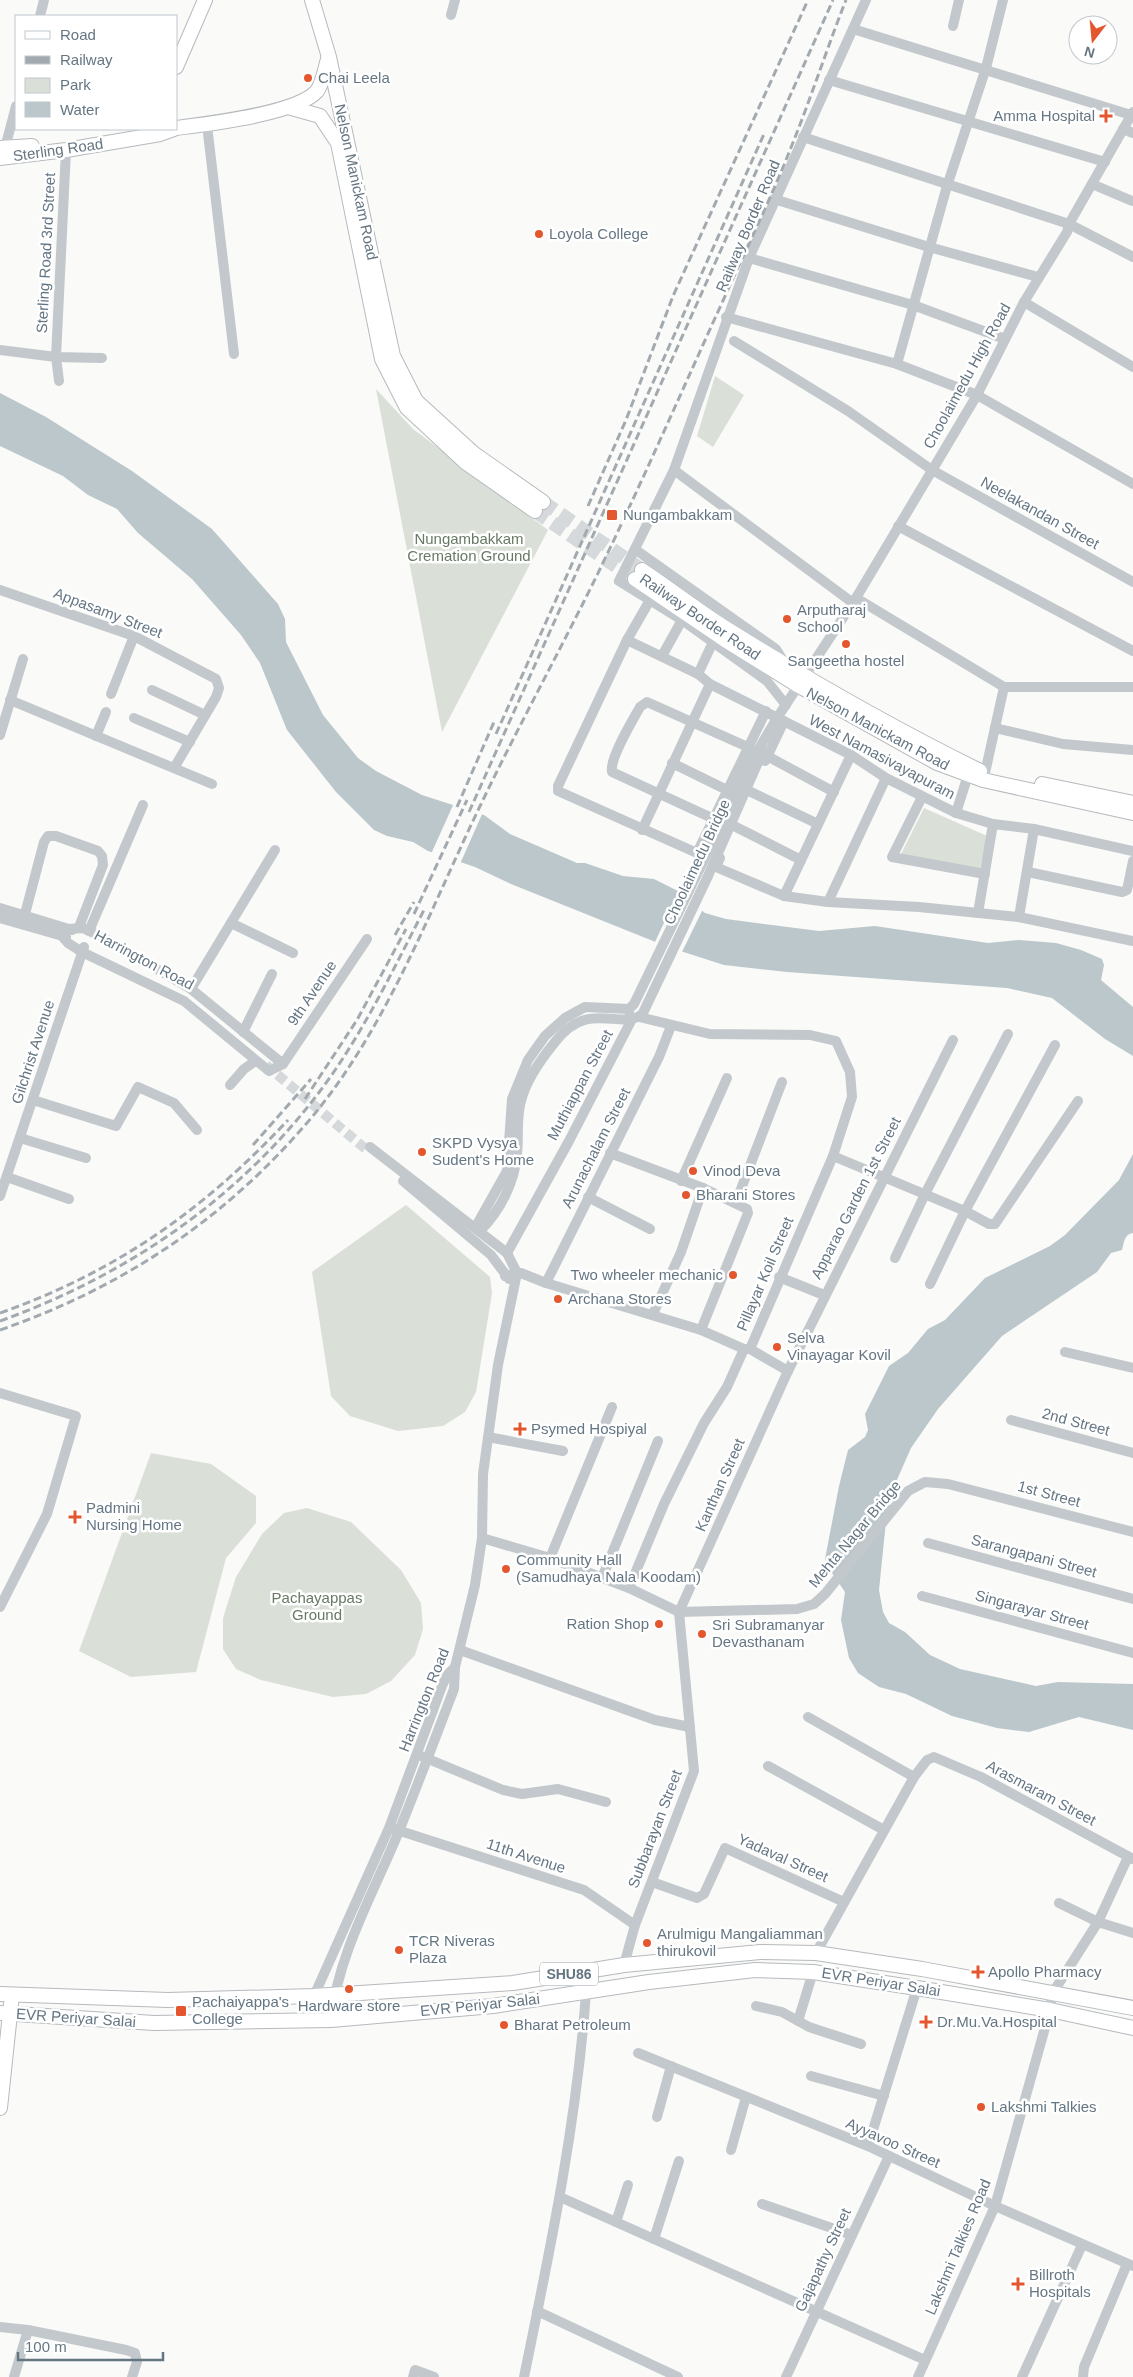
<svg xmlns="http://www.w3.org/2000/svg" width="1133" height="2377" font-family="Arial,sans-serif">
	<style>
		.green { fill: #dadfd7 }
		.water { fill: #bbc7cb }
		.pier { fill: #fafaf8 }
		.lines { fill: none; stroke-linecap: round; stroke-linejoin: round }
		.minor-tunnel { stroke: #d5d9db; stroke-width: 10; stroke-dasharray: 10 5; stroke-linecap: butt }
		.major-tunnel { stroke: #d5d9db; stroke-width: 14; stroke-dasharray: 14 7; stroke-linecap: butt }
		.major-casing { stroke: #b5babe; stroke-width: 16 }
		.minor { stroke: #c3c8cc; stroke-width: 10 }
		.major { stroke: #fff; stroke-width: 14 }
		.rail { stroke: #a2aab0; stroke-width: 3; stroke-dasharray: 8 4; stroke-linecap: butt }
		.poi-dot { fill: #e4572e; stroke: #fff; stroke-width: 2 }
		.labels { text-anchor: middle; stroke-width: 5; stroke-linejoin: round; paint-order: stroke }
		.shield { fill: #fff; stroke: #939fa8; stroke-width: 1 }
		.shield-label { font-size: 14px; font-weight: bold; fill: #657683 }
		.poi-label { font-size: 15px; fill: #657683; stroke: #fff; text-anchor: start }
		.street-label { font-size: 15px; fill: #657683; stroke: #fff }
		.park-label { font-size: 15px; fill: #687a64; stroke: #fff }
	</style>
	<rect width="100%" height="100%" fill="#fafaf8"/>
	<g class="green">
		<path d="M715 376 744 395 713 447 697 436Z"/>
		<path d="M376 389 413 429 548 530 442 732Z"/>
		<path d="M924 808 987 836 979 873 900 856Z"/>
		<path d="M406 1205 490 1277 492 1293 476 1392 465 1412 443 1426 398 1431 350 1416 331 1396 312 1272Z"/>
		<path d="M151 1453 211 1464 256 1496V1523L226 1558 196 1672 131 1677 79 1651Z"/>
		<path d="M307 1508 351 1522 401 1570 421 1603 423 1629 415 1655 391 1681 366 1694 333 1697 261 1680 236 1669 223 1649V1618L236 1577 262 1534 284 1513Z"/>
	</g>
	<g class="water">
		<path d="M0 393 46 417 132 471 212 529 278 604 285 619 286 642 323 715 358 758 376 771 422 795 484 815 510 834 577 863H585L623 876 654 879 680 892 705 913 726 919 819 931 875 926 988 943 1019 940 1056 943 1081 950 1102 959 1104 965 1101 980 1133 1007V1056L1105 1039 1052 998 1007 988 787 972 724 965 668 947 511 884 475 867 428 851 413 842 387 836 374 830 336 792 287 730 260 663 241 635 192 579 138 533 117 509 88 495 63 476 0 446Z"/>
		<path d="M1133 1154V1233C1124 1234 1124 1243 1122 1250L1111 1253 1097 1272 1002 1336 938 1409 911 1448 896 1482 886 1521 879 1590 883 1612 889 1623 905 1632 930 1655 960 1669 1036 1686 1058 1682 1133 1684V1730L1079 1717 1029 1732 997 1728 952 1716 906 1694 879 1687 858 1673 849 1658 841 1620 845 1592 828 1567 825 1559 839 1486 848 1450 865 1437 868 1430 865 1414 889 1366 908 1353 928 1329 945 1320 985 1278 1050 1246 1065 1235 1119 1180Z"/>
	</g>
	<g class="pier">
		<path d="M454 803 483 812 460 864 431 854Z"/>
		<path d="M680 889 703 909 681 954 654 944Z"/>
	</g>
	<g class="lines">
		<path class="minor-tunnel" d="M266 1065 368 1151"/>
		<g class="major-tunnel">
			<path d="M543 502 642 570"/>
			<path d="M535 511 635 579"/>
		</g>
		<defs>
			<g id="major">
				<path d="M312 0 329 57 393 356 416 401 473 453 543 502"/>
				<path d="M176 67 205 0"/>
				<path d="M288 107 320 116 338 143 382 359 407 408 465 462 535 511"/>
				<path d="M176 128C207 124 297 114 317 91 323 83 325 69 328 59"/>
				<path d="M0 148 32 146"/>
				<path d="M0 158 66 150 160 134 174 129"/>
				<path d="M642 570C672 590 701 613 732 632 812 682 895 729 980 771"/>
				<path d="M635 579 725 640 799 686 937 763 983 780 1133 813"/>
				<path d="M1042 784 1133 803"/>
				<path d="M0 1994 168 2000 314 1996 513 1983 624 1965 760 1952 816 1953 922 1969 1133 2008"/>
				<path d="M0 2013 154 2023 331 2020 493 2006 649 1982 755 1970 813 1972 917 1988 1050 2010 1133 2028"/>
				<path d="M0 2108 12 1995"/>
			</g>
		</defs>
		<use href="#major" class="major-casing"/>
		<g class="minor">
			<path d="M451 15 455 0"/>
			<path d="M40 16 44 0"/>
			<path d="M953 26 959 0"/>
			<path d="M853 29 1131 115"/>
			<path d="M829 80 1105 162"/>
			<path d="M207 125 234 354"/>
			<path d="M1123 129 1133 133"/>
			<path d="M803 137 1069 224 1133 257"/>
			<path d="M5 148 16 106"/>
			<path d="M1092 184 1132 201"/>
			<path d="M774 199 929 247 1038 277"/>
			<path d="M749 258 913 305 1005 339"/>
			<path d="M1024 302 1133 367"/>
			<path d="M726 317 897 364 977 395 1133 484"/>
			<path d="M734 341 848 411 932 470 1133 582"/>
			<path d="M0 350 56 357 102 358"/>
			<path d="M897 364 947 186 986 68 1003 0"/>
			<path d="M59 381 56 357 66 150"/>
			<path d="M674 470 853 603"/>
			<path d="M898 526 1133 651"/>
			<path d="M636 550 776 649 784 662"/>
			<path d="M0 590 134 636 216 679 219 688 216 697 174 768"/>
			<path d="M856 598 1004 687H1133"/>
			<path d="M650 600 627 640 558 786V791L697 853 766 711"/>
			<path d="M627 640 698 674 710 684 851 755 886 778 956 813 993 824 1034 829 1133 851"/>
			<path d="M662 656 682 620"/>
			<path d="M698 674 713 642"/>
			<path d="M152 690 205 715"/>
			<path d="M111 694 134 636"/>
			<path d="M10 700 212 784"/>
			<path d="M786 705 767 681 682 620 619 581 674 470 749 258 866 0"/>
			<path d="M134 718 190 742"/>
			<path d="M995 728 1063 744 1133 750"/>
			<path d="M0 735 23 659"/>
			<path d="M96 736 106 712"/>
			<path d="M767 756 834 792"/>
			<path d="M765 761 784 721"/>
			<path d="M672 763 727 790"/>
			<path d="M985 773 1004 687"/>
			<path d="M751 792 818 824"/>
			<path d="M922 797 892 857 985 874"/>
			<path d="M956 813 968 775"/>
			<path d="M714 819 612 772C609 759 633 720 640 707L647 702 750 748"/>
			<path d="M734 826 801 860"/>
			<path d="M642 830 710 684"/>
			<path d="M720 858 716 867 784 896 828 902 919 907 1019 917 1133 941"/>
			<path d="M1028 872 1122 892 1127 890 1133 861"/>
			<path d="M784 896 851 755"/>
			<path d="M828 902 886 778"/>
			<path d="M0 908 72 930"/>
			<path d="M978 913 993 824"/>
			<path d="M25 914 44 842 48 836H56L98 851 102 856 103 865 79 927"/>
			<path d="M1019 917 1034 829"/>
			<path d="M0 918 66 937"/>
			<path d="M231 923 293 953"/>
			<path d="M89 931 143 805"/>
			<path d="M61 935 68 943 82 952 184 1001 269 1071 283 1064 191 989 104 938 83 928 68 929"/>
			<path d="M191 989 275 850"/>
			<path d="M639 1017 710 1034 810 1035 836 1041 850 1072 852 1097 833 1156 750 1349"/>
			<path d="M243 1032 272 974"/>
			<path d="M283 1064 367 939"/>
			<path d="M230 1085 244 1069 254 1062"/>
			<path d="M33 1100 116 1126 138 1087 174 1103 197 1130"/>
			<path d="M20 1138 86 1158"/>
			<path d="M610 1153 703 1188 747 1209 748 1213 701 1330"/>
			<path d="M833 1156 965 1211 989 1224H995L1078 1101"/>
			<path d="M7 1177 69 1199"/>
			<path d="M403 1181 491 1255 509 1279"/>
			<path d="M681 1181 727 1078"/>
			<path d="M0 1196 84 947"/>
			<path d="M588 1197 650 1229"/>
			<path d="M736 1202 782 1082"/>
			<path d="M475 1228 507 1171 512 1099 528 1060 545 1036 565 1018 585 1007 629 1009 634 1004 754 757 777 718 856 598 977 395 1024 302 1067 232 1069 224 1133 112"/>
			<path d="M480 1231C500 1211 515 1182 517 1154 519 1136 516 1119 521 1101 526 1080 542 1058 555 1042 590 997 622 1033 643 1013L708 876 763 751"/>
			<path d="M507 1253 569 1141 631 1021 630 1015"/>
			<path d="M895 1258 925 1194 1008 1034"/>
			<path d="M505 1276 521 1273 546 1283 701 1330 744 1349H750L788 1371"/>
			<path d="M779 1277 824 1295"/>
			<path d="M546 1283 659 1057 671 1026"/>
			<path d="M930 1284 965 1211 1055 1045"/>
			<path d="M653 1314 681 1252 703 1188"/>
			<path d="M1065 1352 1133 1368"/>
			<path d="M0 1393 76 1416 47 1514 0 1607"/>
			<path d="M1011 1420 1133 1453"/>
			<path d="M488 1437 563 1451"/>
			<path d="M482 1538 550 1558 629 1588 679 1612 797 1609 814 1604 825 1594 908 1491 925 1482 948 1484 1133 1532"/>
			<path d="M928 1543 1133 1599"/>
			<path d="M550 1558 612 1407"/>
			<path d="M602 1578 658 1441"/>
			<path d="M629 1588 664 1504 704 1423 727 1387 744 1349"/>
			<path d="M922 1596 1133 1653"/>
			<path d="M460 1650 655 1720 690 1727"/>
			<path d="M808 1717 914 1777"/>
			<path d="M421 1756 503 1790 522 1794 558 1789 606 1802"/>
			<path d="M768 1766 884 1830"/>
			<path d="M394 1829 584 1890 635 1925"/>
			<path d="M652 1882 697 1898 704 1894 725 1848 844 1902"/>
			<path d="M1059 1903 1098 1922 1133 1933"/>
			<path d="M816 1953 914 1777 927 1760 934 1757 981 1777 1133 1859"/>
			<path d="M624 1965 635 1925 694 1771 679 1612 788 1371 953 1040"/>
			<path d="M756 2006 782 2012 809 2027 861 2044"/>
			<path d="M331 2020C338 1954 374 1892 399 1831 418 1784 436 1736 454 1689L455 1667"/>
			<path d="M308 2021 314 1996 389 1828 442 1686 447 1675 455 1667 475 1585 482 1538 483 1474 498 1365 517 1273 507 1253 370 1147"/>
			<path d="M798 2021 813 1972"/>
			<path d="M638 2053 868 2146 995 2206 1133 2266"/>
			<path d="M811 2076 884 2096"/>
			<path d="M657 2117 671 2066"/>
			<path d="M868 2146 917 1988"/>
			<path d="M731 2150 746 2097"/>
			<path d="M560 2197 925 2360"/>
			<path d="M762 2204 852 2235"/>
			<path d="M616 2222 628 2185"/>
			<path d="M654 2239 679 2161"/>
			<path d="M537 2311 678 2377"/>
			<path d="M0 2327 28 2330 126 2350 135 2353 137 2362 132 2377"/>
			<path d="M14 2377 28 2330"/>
			<path d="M413 2377 415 2370 434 2377"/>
			<path d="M524 2377C550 2250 577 2122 586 1992"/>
			<path d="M786 2377 889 2156"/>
			<path d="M918 2377 995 2206 1050 2010 1052 1994 1098 1922 1128 1857"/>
			<path d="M1022 2377 1082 2245"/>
			<path d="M1083 2377 1084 2367 1127 2264"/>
		</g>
		<use href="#major" class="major"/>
		<g class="rail">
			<path d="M588 506 626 420 673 296 808 0"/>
			<path d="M496 734 764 134"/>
			<path d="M457 807 494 722"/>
			<path d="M469 812 833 0"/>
			<path d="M414 914 467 800"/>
			<path d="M395 935 414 902"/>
			<path d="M305 1099 357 1020 406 929"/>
			<path d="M253 1145 311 1079"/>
			<path d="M0 1313C116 1272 204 1210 288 1120"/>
			<path d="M0 1321C133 1273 249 1192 331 1076 368 1023 396 964 425 908"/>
			<path d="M0 1330C124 1287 227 1218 312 1117 388 1026 431 907 482 802 520 723 562 647 600 569 644 478 684 386 726 294 748 245 772 196 792 145 811 98 827 48 846 0"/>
		</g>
	</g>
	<g class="poi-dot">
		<circle cx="308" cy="78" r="5"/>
		<path d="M1103.5 108.5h5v5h5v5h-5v5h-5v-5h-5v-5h5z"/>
		<circle cx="539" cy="234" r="5"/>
		<rect x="606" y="509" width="12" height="12" rx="2.5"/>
		<circle cx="787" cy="619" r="5"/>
		<circle cx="846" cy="644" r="5"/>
		<circle cx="422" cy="1152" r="5"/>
		<circle cx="693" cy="1171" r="5"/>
		<circle cx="686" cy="1195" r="5"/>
		<circle cx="733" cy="1275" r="5"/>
		<circle cx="558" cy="1299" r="5"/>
		<circle cx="777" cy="1347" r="5"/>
		<path d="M517.5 1421.5h5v5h5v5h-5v5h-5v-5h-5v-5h5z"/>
		<path d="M72.5 1509.5h5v5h5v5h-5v5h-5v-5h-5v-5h5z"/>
		<circle cx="506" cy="1569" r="5"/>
		<circle cx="659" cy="1624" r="5"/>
		<circle cx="702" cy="1634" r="5"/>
		<circle cx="647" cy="1943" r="5"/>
		<circle cx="399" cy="1950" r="5"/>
		<path d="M975.5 1964.5h5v5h5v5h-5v5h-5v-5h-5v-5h5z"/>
		<circle cx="349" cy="1989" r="5"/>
		<rect x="175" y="2005" width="12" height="12" rx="2.5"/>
		<path d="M923.5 2014.5h5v5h5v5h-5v5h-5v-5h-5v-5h5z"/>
		<circle cx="504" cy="2025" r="5"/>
		<circle cx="981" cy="2107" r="5"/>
		<path d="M1015.5 2276.5h5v5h5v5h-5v5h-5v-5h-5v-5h5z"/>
	</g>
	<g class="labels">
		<rect class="shield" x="540" y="1962.5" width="58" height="23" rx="4"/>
		<g class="shield-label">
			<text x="569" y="1979">SHU86</text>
		</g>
		<g class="poi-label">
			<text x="318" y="83">Chai Leela</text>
			<text x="1095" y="121" text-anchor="end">Amma Hospital</text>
			<text x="549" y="239">Loyola College</text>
			<text x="623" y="520">Nungambakkam</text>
			<text x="797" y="615">Arputharaj<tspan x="797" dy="17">School</tspan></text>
			<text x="846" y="666" text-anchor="middle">Sangeetha hostel</text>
			<text x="432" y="1148">SKPD Vysya<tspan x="432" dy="17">Sudent's Home</tspan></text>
			<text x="703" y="1176">Vinod Deva</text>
			<text x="696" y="1200">Bharani Stores</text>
			<text x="723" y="1280" text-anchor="end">Two wheeler mechanic</text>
			<text x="568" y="1304">Archana Stores</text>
			<text x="787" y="1343">Selva<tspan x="787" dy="17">Vinayagar Kovil</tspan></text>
			<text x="531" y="1434">Psymed Hospiyal</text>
			<text x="86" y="1513">Padmini<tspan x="86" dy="17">Nursing Home</tspan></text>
			<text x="516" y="1565">Community Hall<tspan x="516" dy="17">(Samudhaya Nala Koodam)</tspan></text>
			<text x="649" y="1629" text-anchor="end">Ration Shop</text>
			<text x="712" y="1630">Sri Subramanyar<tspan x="712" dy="17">Devasthanam</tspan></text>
			<text x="657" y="1939">Arulmigu Mangaliamman<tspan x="657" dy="17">thirukovil</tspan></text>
			<text x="409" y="1946">TCR Niveras<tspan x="409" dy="17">Plaza</tspan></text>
			<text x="988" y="1977">Apollo Pharmacy</text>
			<text x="192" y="2007">Pachaiyappa's<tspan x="192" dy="17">College</tspan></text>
			<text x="349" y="2011" text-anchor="middle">Hardware store</text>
			<text x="937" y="2027">Dr.Mu.Va.Hospital</text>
			<text x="514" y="2030">Bharat Petroleum</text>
			<text x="991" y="2112">Lakshmi Talkies</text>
			<text x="1029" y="2280">Billroth<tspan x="1029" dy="17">Hospitals</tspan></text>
		</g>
		<g class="street-label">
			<text transform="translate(58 150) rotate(-8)" y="5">Sterling Road</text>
			<text transform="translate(356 182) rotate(78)" y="5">Nelson Manickam Road</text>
			<text transform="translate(748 226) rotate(-67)" y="5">Railway Border Road</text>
			<text transform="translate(46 253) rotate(-87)" y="5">Sterling Road 3rd Street</text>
			<text transform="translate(967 376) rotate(-61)" y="5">Choolaimedu High Road</text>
			<text transform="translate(1040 513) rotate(29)" y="5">Neelakandan Street</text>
			<text transform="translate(108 613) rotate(21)" y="5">Appasamy Street</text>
			<text transform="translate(700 617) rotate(34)" y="5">Railway Border Road</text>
			<text transform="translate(878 729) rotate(28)" y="5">Nelson Manickam Road</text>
			<text transform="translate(882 757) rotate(28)" y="5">West Namasivayapuram</text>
			<text transform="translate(697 862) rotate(-65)" y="5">Choolaimedu Bridge</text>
			<text transform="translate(144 960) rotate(28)" y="5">Harrington Road</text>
			<text transform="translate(312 993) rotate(-56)" y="5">9th Avenue</text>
			<text transform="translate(33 1052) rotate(-72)" y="5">Gilchrist Avenue</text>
			<text transform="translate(580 1085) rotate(-62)" y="5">Muthiappan Street</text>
			<text transform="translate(596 1148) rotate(-63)" y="5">Arunachalam Street</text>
			<text transform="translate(856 1198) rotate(-63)" y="5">Apparao Garden 1st Street</text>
			<text transform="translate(765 1274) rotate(-67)" y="5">Pillayar Koil Street</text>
			<text transform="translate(1076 1422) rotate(15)" y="5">2nd Street</text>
			<text transform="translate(720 1485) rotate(-66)" y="5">Kanthan Street</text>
			<text transform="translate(1049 1494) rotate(15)" y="5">1st Street</text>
			<text transform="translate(855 1534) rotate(-50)" y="5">Mehta Nagar Bridge</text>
			<text transform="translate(1034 1556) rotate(15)" y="5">Sarangapani Street</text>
			<text transform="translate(1032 1610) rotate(15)" y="5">Singarayar Street</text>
			<text transform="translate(424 1700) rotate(-68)" y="5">Harrington Road</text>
			<text transform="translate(1041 1793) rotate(28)" y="5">Arasmaram Street</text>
			<text transform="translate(655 1829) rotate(-69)" y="5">Subbarayan Street</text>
			<text transform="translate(526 1856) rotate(18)" y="5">11th Avenue</text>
			<text transform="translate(783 1858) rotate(24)" y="5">Yadaval Street</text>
			<text transform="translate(881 1982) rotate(9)" y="5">EVR Periyar Salai</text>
			<text transform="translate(480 2005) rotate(-6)" y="5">EVR Periyar Salai</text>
			<text transform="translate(76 2018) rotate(4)" y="5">EVR Periyar Salai</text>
			<text transform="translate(893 2143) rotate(24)" y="5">Ayyavoo Street</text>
			<text transform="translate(958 2247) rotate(-67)" y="5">Lakshmi Talkies Road</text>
			<text transform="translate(823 2260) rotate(-65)" y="5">Gajapathy Street</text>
		</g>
		<g class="park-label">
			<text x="469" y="544">Nungambakkam<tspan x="469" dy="17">Cremation Ground</tspan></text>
			<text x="317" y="1603">Pachayappas<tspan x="317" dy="17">Ground</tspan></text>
		</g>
	</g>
	<rect x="15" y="15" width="162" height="115" fill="#ffffff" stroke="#c1c8cd"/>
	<rect x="25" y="31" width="25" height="8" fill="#ffffff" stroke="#c1c8cd"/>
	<text x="60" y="40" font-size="15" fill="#657683">Road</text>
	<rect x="25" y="56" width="25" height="8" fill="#a2aab0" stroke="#c1c8cd"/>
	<text x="60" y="65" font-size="15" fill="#657683">Railway</text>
	<rect x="25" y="78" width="25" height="15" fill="#dadfd7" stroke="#c1c8cd"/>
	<text x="60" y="90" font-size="15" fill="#657683">Park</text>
	<rect x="25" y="102" width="25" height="15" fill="#bbc7cb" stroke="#c1c8cd"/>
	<text x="60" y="115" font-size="15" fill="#657683">Water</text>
	<g transform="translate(1093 40) rotate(196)"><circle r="24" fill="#ffffff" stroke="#c1c8cd"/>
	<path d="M0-4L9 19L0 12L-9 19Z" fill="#e4572e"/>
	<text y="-8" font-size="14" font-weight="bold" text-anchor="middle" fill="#657683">N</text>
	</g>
	<path d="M18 2352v8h145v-8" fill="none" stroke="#657683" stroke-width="2.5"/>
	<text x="25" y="2352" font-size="15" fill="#657683" stroke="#ffffff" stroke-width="4" paint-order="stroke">100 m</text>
</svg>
